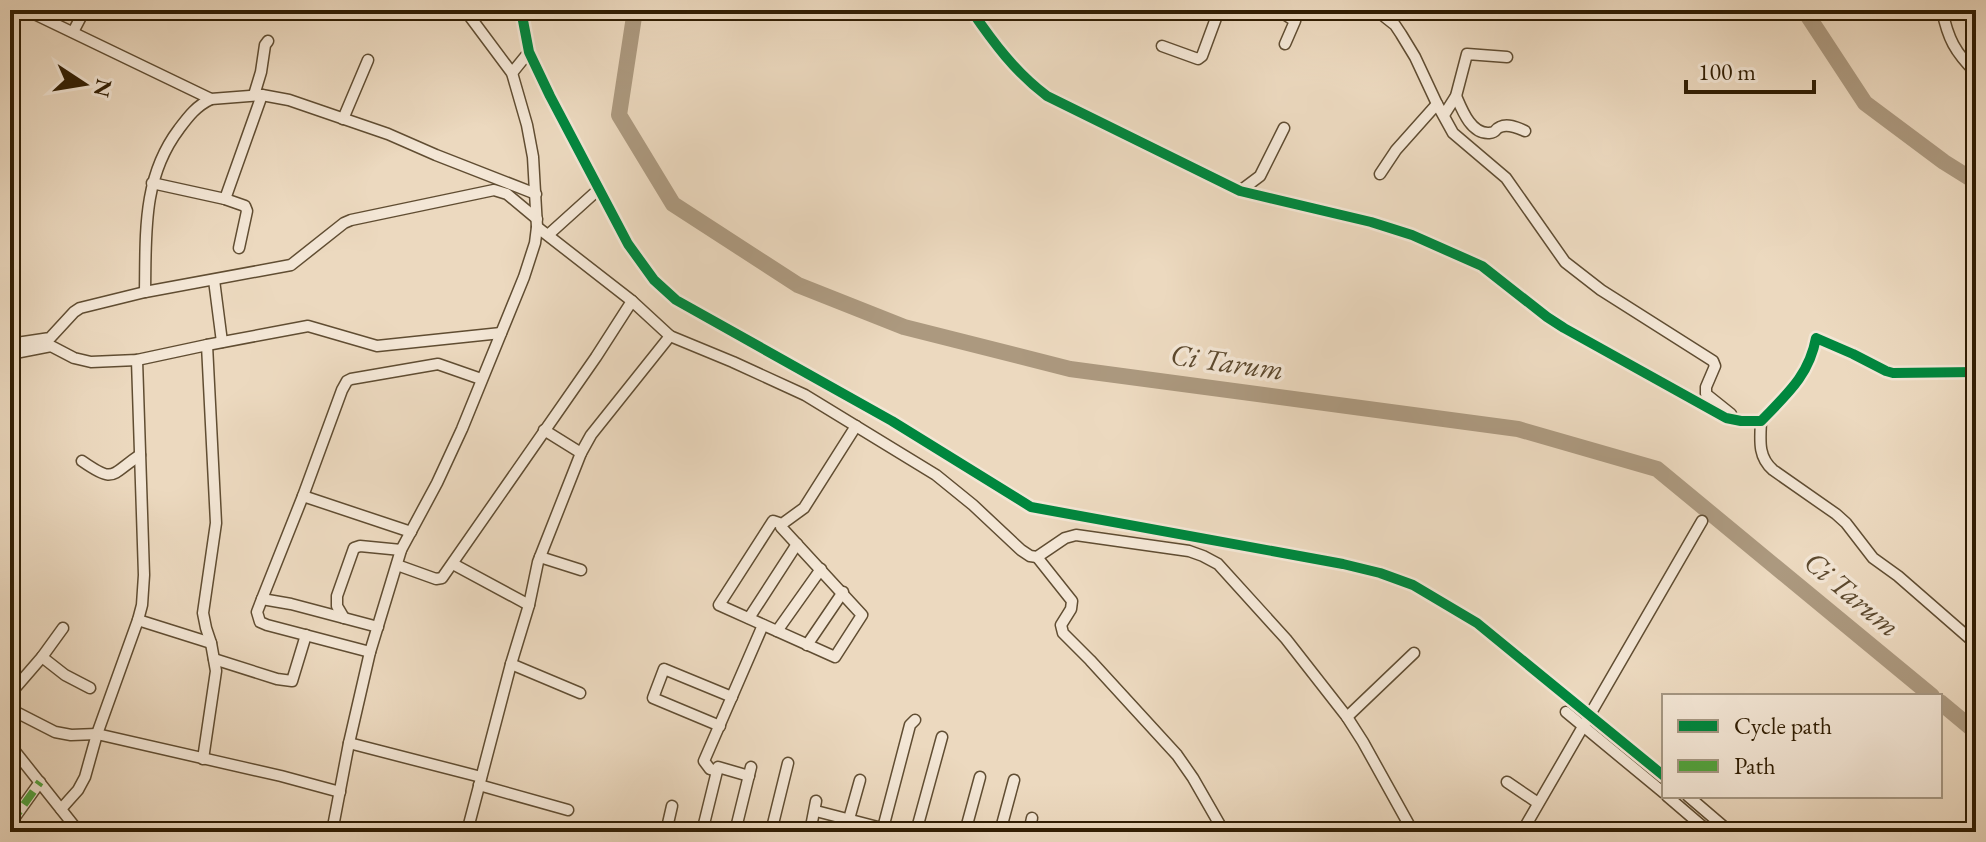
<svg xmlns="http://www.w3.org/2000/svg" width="1986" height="842" font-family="'EB Garamond',serif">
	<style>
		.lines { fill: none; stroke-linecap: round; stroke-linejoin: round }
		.river { stroke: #ac997f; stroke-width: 16 }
		.minor-casing { stroke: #604d32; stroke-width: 13 }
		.minor { stroke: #f3e6d5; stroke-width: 10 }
		.quiet { stroke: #52a23d; stroke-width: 8; stroke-dasharray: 16 8; stroke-linecap: butt }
		.cycleway-casing { stroke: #f3e6d5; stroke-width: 15 }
		.cycleway { stroke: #00873e; stroke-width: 10 }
		.labels { text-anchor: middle; stroke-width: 7; stroke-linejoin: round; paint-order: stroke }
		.water-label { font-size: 30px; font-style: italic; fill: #5c492e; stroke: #f3e6d5 }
	</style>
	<rect width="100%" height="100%" fill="#ecd9bf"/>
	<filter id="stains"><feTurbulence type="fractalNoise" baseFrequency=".0025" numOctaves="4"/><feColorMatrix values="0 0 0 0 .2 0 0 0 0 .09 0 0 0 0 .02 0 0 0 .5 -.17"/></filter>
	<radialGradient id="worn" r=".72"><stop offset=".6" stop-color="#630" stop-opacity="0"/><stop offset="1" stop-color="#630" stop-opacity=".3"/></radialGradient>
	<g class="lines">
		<g class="river">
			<path d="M635 10 619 115 673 204 798 285 904 327 1070 369 1518 429 1657 469 1932 696"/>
			<path d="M1804 10 1865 103 1944 162 1976 182"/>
			<path d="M1940 702 1976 732"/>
		</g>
		<defs>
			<g id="minor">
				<path d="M26 10 211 99 262 95 289 100 388 134 436 155 536 194"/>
				<path d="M521 10 529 52 550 96 628 244 654 280 676 300 892 421 1031 507 1343 564 1380 573 1413 585 1477 623 1664 776"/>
				<path d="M971 10C993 42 1015 72 1047 96L1240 191 1371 222 1412 235 1482 266 1547 317 1564 328 1726 418 1741 421H1761C1786 395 1809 376 1816 338L1853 354 1886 371 1893 373 1976 372"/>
				<path d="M1278 10 1295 21 1285 44"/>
				<path d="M1376 10 1395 25 1401 34 1415 57 1437 104 1453 133 1506 178 1565 262 1601 290 1713 361 1715 366 1706 387V394L1731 414"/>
				<path d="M1942 10C1948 39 1955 52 1976 73"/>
				<path d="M73 32 84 11"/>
				<path d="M1162 46 1198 59 1202 56 1219 10"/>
				<path d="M512 73 529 52"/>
				<path d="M254 95 261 72 265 45 268 41"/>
				<path d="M1456 96C1462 110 1471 134 1489 133 1498 132 1493 130 1500 127 1508 123 1518 128 1525 131"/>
				<path d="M1444 115 1456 96 1467 54 1507 57"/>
				<path d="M343 119 368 60"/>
				<path d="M1380 174 1396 150 1437 104"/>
				<path d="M152 183 225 199 245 206 247 211 239 248"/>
				<path d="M1240 191 1260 176 1284 128"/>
				<path d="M225 199 262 95"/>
				<path d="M537 227 632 301 670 336 733 362 805 395 936 475 973 505 1021 550 1030 556 1037 557 1065 538 1076 535 1189 551 1203 556 1218 564 1286 639 1347 717 1363 742 1413 832"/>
				<path d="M548 235 599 189"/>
				<path d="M214 280 222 342"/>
				<path d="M145 292C146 234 142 178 179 129 188 117 196 106 211 99"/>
				<path d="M10 344 50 338 74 312 80 308 145 292 291 265 344 223 351 220 494 190 507 194 537 219"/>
				<path d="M10 354 51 346 74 358 91 362 137 360 207 345 308 326 377 346 501 333"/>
				<path d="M1761 421C1760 441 1758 457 1773 470L1836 514 1846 523 1873 558 1898 576 1976 644"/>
				<path d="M544 430 581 453"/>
				<path d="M82 461C115 484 110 475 140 455"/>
				<path d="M303 496 411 532"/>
				<path d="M782 524 773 521 719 605 835 657 862 615 781 527 782 524 804 508 856 426"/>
				<path d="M540 557 581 570"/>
				<path d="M1037 557 1072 601 1071 609 1061 625 1063 633 1090 660 1177 755 1193 778 1224 832"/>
				<path d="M453 564 529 605"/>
				<path d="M397 565 436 579 442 578 596 357 632 301"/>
				<path d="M262 599 291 604 378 627"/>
				<path d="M344 618 337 606V596L354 548 360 546 401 550"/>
				<path d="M749 618 797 544"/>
				<path d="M138 620 211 643"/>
				<path d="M777 631 821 569"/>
				<path d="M807 645 843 592"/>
				<path d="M370 652 267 625 260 622 257 612 262 599 303 496 342 390 347 381 351 379 438 364 481 379"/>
				<path d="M42 657 65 675 90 688"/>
				<path d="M214 659 277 679 292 681 306 635"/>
				<path d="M511 664 580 693"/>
				<path d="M10 694 42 657 63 628"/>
				<path d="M10 709 55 732 71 735 97 734 281 776 340 792"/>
				<path d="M1566 712 1664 793"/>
				<path d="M1347 717 1414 653"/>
				<path d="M720 726 653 698 664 669 732 697"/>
				<path d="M349 743 481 777"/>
				<path d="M10 745 79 832"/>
				<path d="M203 759 216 671 211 643 206 628 203 613 216 523 207 345"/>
				<path d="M717 771 710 769 704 761 763 625"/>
				<path d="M1507 782 1538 803"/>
				<path d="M479 785 568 810"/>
				<path d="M1667 796 1709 832"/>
				<path d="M1688 796 1730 832"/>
				<path d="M61 809 78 790 85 777 97 734 138 620 142 605 144 575 137 360"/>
				<path d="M816 811 897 832"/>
				<path d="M849 819 860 780"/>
				<path d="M10 824 40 782"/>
				<path d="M883 828 910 725 915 720"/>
				<path d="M332 832 349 743 370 652 401 550 437 483 462 429 524 277 535 243 537 227 533 157 527 125 512 73 465 10"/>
				<path d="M467 832 511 664 529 605 538 562 581 453 591 435 670 336"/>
				<path d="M666 832 672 806"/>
				<path d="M702 832 718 767 749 776"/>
				<path d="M735 832 751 767"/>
				<path d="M771 832 788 763"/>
				<path d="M810 832 816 801"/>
				<path d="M916 832 942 737"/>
				<path d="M965 832 980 777"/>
				<path d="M1000 832 1014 780"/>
				<path d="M1029 832 1032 818"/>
				<path d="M1522 832 1702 521"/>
			</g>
		</defs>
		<use href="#minor" class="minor-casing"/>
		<use href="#minor" class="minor"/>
		<path class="quiet" d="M10 824 40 782"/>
		<defs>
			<g id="cycleway">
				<path d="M521 10 529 52 550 96 628 244 654 280 676 300 892 421 1031 507 1343 564 1380 573 1413 585 1477 623 1664 776"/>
				<path d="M971 10C993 42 1015 72 1047 96L1240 191 1371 222 1412 235 1482 266 1547 317 1564 328 1726 418 1741 421H1761C1786 395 1809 376 1816 338L1853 354 1886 371 1893 373 1976 372"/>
			</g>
		</defs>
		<use href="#cycleway" class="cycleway-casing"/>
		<use href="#cycleway" class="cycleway"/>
	</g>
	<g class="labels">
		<g class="water-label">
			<text transform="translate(1227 362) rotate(8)" y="10">Ci Tarum</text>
			<text transform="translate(1852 594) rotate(40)" y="10">Ci Tarum</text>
		</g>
	</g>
	<rect width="1986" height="842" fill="none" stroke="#ecd9bf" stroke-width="40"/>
	<rect x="12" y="12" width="1962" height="818" fill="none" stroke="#311e03" stroke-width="4"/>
	<rect x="20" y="20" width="1946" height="802" fill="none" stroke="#311e03" stroke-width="2"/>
	<rect x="1662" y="694" width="280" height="104" fill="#f3e6d5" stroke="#a59681" stroke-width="2"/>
	<rect x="1678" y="720" width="40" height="12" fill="#00873e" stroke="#a59681" stroke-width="2"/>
	<text x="1734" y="734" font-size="24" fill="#311e03">Cycle path</text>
	<rect x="1678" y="760" width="40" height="12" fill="#52a23d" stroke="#a59681" stroke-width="2"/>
	<text x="1734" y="774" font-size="24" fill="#311e03">Path</text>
	<g transform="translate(84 84) rotate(102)" stroke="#f3e6d5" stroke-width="6" paint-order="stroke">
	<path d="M0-6L14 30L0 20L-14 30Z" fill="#311e03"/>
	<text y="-12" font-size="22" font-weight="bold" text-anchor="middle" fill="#311e03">N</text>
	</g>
	<path d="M1686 80v12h128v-12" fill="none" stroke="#311e03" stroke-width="4"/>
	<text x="1698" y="80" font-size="24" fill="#311e03" stroke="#f3e6d5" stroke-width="6" paint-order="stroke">100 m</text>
	<rect width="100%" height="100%" filter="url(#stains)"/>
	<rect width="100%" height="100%" fill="url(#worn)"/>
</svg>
